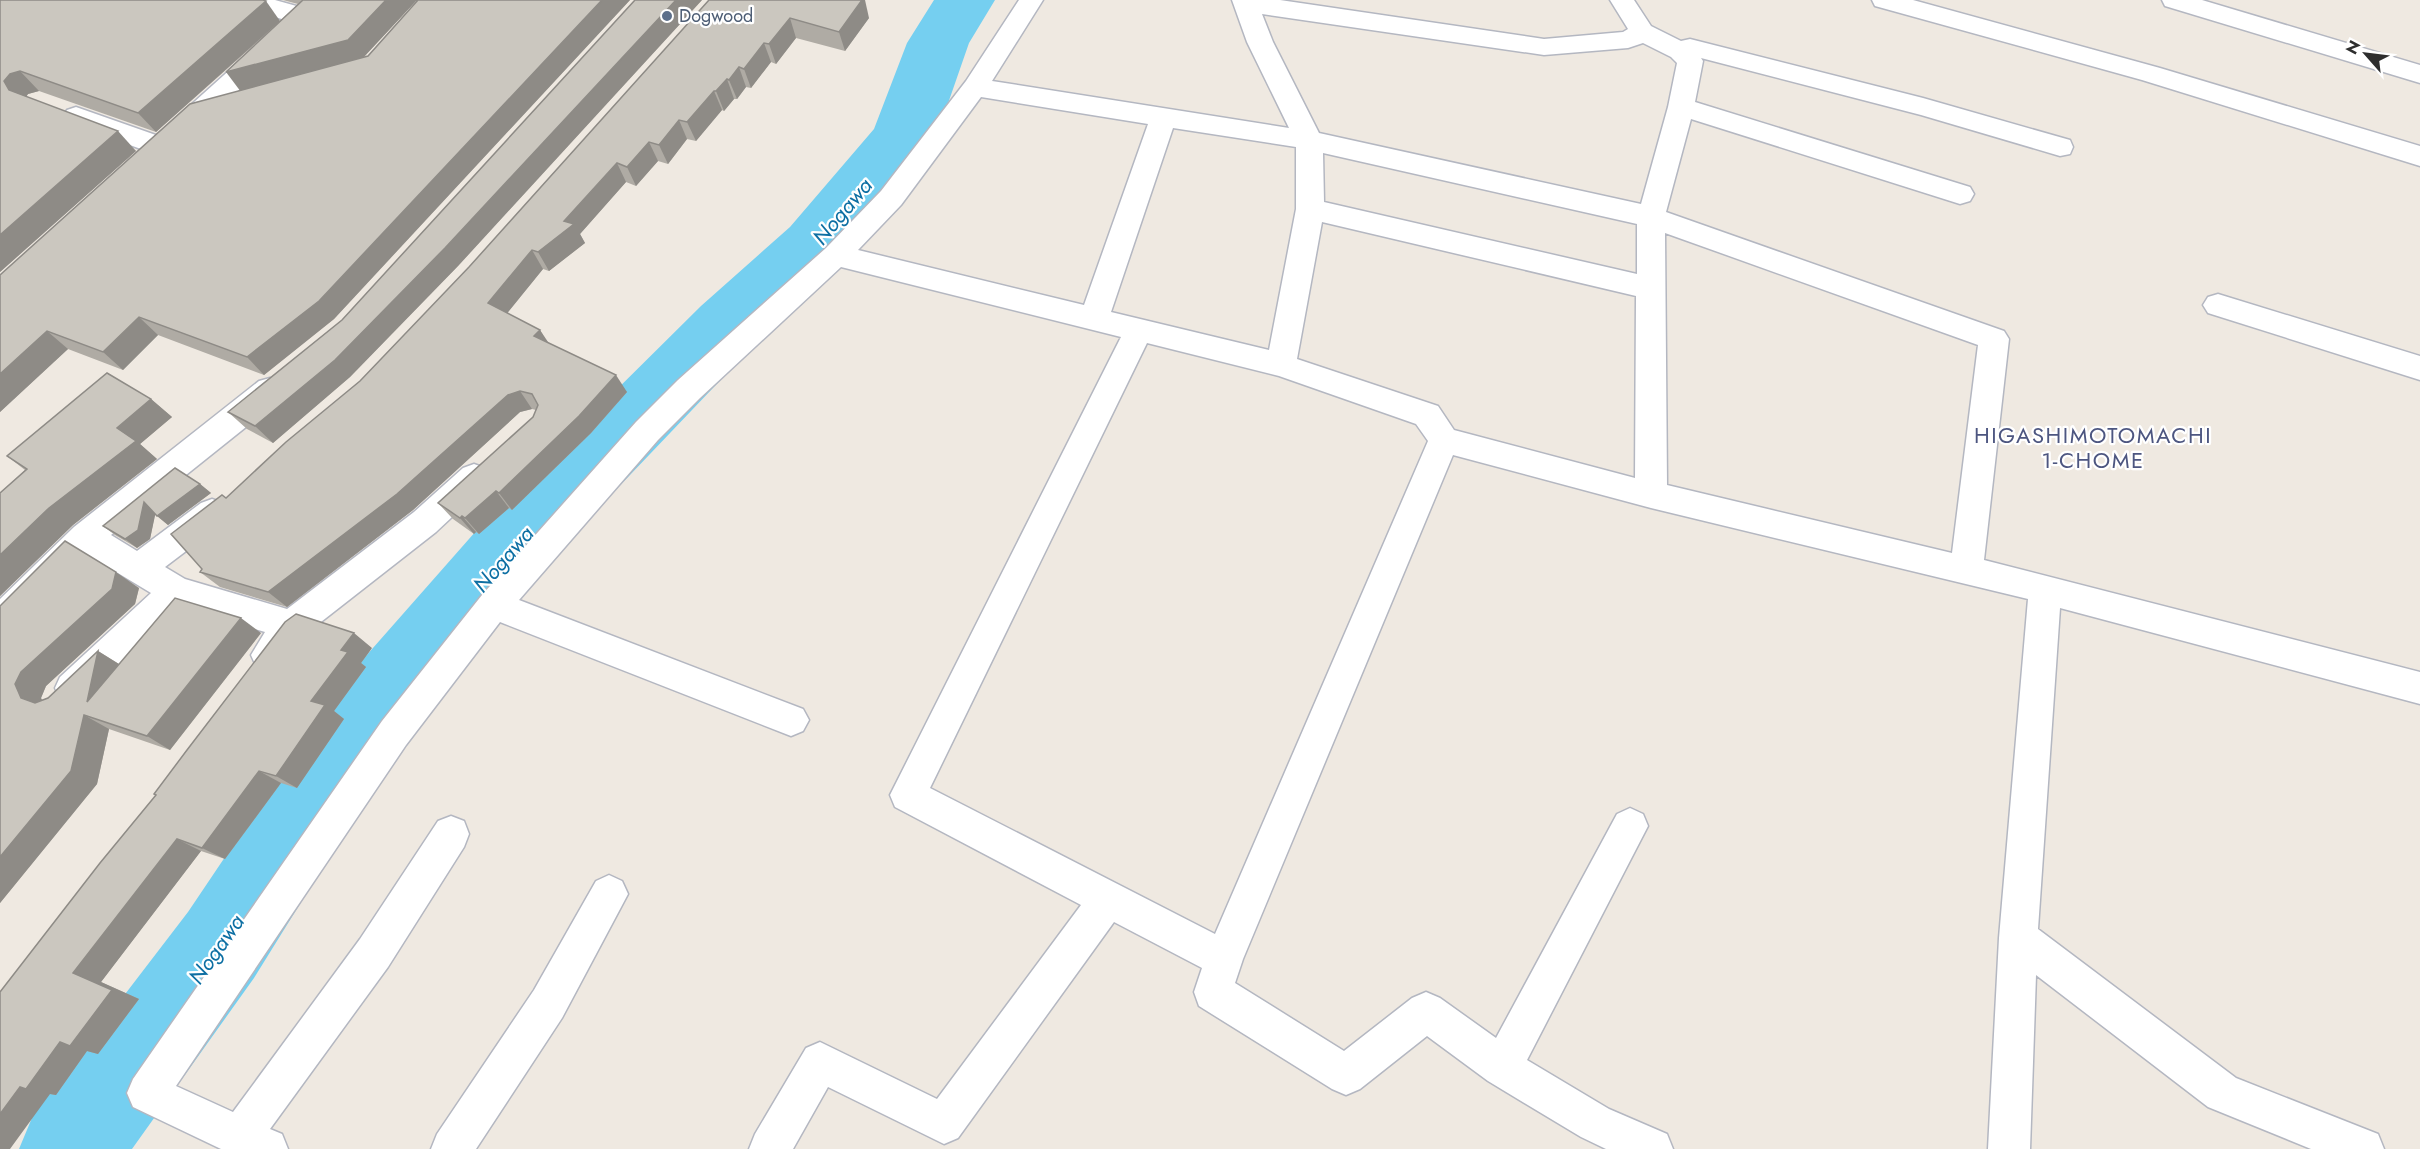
<svg xmlns="http://www.w3.org/2000/svg" width="2420" height="1149" font-family="Jost,sans-serif">
	<style>
		.lines { fill: none; stroke-linecap: round; stroke-linejoin: round }
		.river { fill: #75cff0; fill-rule: evenodd }
		.minor-casing { stroke: #b4b7c1; stroke-width: 3 }
		.minor { fill: #fff; fill-rule: evenodd }
		.wall { fill: #afaba4; fill-rule: evenodd }
		.shaded-wall { fill: #8e8b86 }
		.building { fill: #cbc7bf; stroke: #8e8b86; stroke-width: 1.5 }
		.service-dot { fill: #5c6f8a; stroke: #fff; stroke-width: 2 }
		.labels { text-anchor: middle; stroke-width: 4.5; stroke-linejoin: round; paint-order: stroke }
		.far-service-label { font-size: 18px; fill: #4e5e75; stroke: #fff; text-anchor: start }
		.water-label { font-size: 22px; font-style: italic; fill: #0d6fa3; stroke: #fff }
		.neighbourhood-label { font-size: 22px; letter-spacing: 1.5px; fill: #4d5680; stroke: #fff }
	</style>
	<rect width="100%" height="100%" fill="#efe9e1"/>
	<g class="lines">
		<path class="river" d="M934 0H995L969 43 936 138 926 154 840 263 753 346 547 562 403 738 254 978 132 1149H19L34 1113 188 912 343 682 491 514 701 306 790 227 874 129 907 43Z"/>
		<defs>
			<g id="minor">
				<path d="M235 0H275L300 7 308 0H335L191 135 182 137 173 135 169 128 173 121 285 20 238 6Z"/>
				<path d="M1019 0H1043L992 81 1289 128 1247 42 1232 0H1280L1544 39 1623 32 1628 29 1610 0H1634L1651 26 1681 41 1690 39 1923 98 2070 140 2073 147 2070 154 2060 156 1921 115 1701 58 1703 61 1695 102 1970 187 1974 194 1970 201 1960 204 1691 119 1666 212 2004 331 2009 339 1984 560 2420 672V704L2060 608 2038 929 2236 1078 2378 1134 2384 1149H2311L2208 1107 2036 975 2030 1149H1988L1999 938 2028 599 1651 508 1453 455 1243 959 1235 983 1344 1051 1412 998 1426 992 1440 998 1496 1038 1617 814 1630 808 1643 814 1648 826 1527 1060 1609 1109 1667 1134 1673 1149H1606L1581 1137 1488 1081 1427 1036 1360 1089 1346 1095 1332 1089 1199 1006 1194 992 1202 968 1114 922 958 1138 944 1144 828 1087 793 1149H749L755 1134 806 1048 820 1042 937 1099 1081 905 895 807 890 795 1121 337 841 267 700 398 658 440 519 600 803 709 809 720 803 731 791 736 500 622 406 745 176 1086 233 1112 360 939 438 821 451 816 464 821 469 834 464 847 388 967 270 1129 282 1134 288 1149H221L133 1107 127 1093 133 1079 382 721 482 595 636 422 678 380 826 248 881 191 966 81ZM1262 14 1544 55 1628 48 1643 43 1671 57 1677 63 1668 107 1641 204 1319 133 1273 42ZM981 97 1148 124 1084 305 858 250 901 205ZM1173 128 1296 147V209L1269 350 1111 312ZM1323 153 1637 224V274L1324 202ZM1322 222 1636 296 1635 478 1454 430 1438 406 1297 359ZM1665 233 1978 345 1952 553 1667 485ZM1147 343 1279 376 1416 424 1428 441 1215 934 930 788Z"/>
				<path d="M1872 0H1913L2160 68 2420 146V166L2142 80 1875 6Z"/>
				<path d="M2162 0H2202L2420 65V83L2165 6Z"/>
				<path d="M76 107 170 140 173 147 170 154 160 156 67 122 63 116 67 110Z"/>
				<path d="M2218 294 2420 356V380L2208 313 2203 305 2208 297Z"/>
				<path d="M270 378 281 381 285 390 281 399 111 535 137 551 201 503 212 499 223 503 228 513 223 523 165 567 185 579 287 609 414 512 463 468 474 464 485 468 490 477 485 486 436 532 303 636 280 666 268 670 256 666 251 655 265 632 182 607 84 699 72 704 60 699 55 688 60 677 151 593 88 555 12 632 0 636V599L74 527 259 381Z"/>
				<path d="M609 875 622 881 628 894 562 1018 476 1149H431L437 1134 534 990 596 881Z"/>
			</g>
		</defs>
		<use href="#minor" class="minor-casing"/>
		<use href="#minor" class="minor"/>
	</g>
	<g class="wall">
		<path d="M0 0 280 21 298 4 283 0H630L334 319 264 375 158 335 123 370 68 349 0 412V275L240 91 272 29 156 132 39 91 28 94 26 97 136 151 0 272ZM416 1H417L368 56 363 58Z"/>
		<path d="M635 0H702L458 266 350 377 273 443 247 429 228 412 342 320Z"/>
		<path d="M709 0 869 18 845 51 796 38 776 64 771 62 751 88 746 87 737 99H734L724 111 722 110 696 141 687 139 668 164 658 161 636 186 626 182 580 234 585 243 549 271 543 269 507 313 540 330 547 342 627 392 591 433 512 510 509 508 479 534 476 532 474 534 453 519 438 503 533 417 536 410 532 409 520 412 413 510 287 607 220 587 200 572 202 569 226 498 360 381 469 267Z"/>
		<path d="M151 399 172 417 140 444 157 459 73 525 0 596V493L25 470 7 456Z"/>
		<path d="M200 484 211 493 168 525 155 514 150 539 137 548 115 535 103 526Z"/>
		<path d="M139 588 135 604 46 686 41 698 42 700 48 698 98 651 119 664 261 633 170 750 109 729 97 784 0 903V606Z"/>
		<path d="M372 648 361 663 366 667 334 711 344 719 297 788 281 783 225 859 201 851 101 982 139 999 98 1054 87 1051 56 1095 50 1094 0 992Z"/>
	</g>
	<g class="shaded-wall">
		<path d="M386 0H422L416 1 361 60 241 92 226 72Z"/>
		<path d="M602 0H630L334 319 264 375 247 357Z"/>
		<path d="M676 0H702L458 266 350 377 273 443 255 426Z"/>
		<path d="M862 0H865L869 18 845 51 839 32Z"/>
		<path d="M266 1 280 21 156 132 138 113Z"/>
		<path d="M790 18 796 38 776 64 769 44Z"/>
		<path d="M764 43 771 62 751 88 744 69Z"/>
		<path d="M739 67 746 87 737 99 729 80Z"/>
		<path d="M20 71 39 91 28 94 23 101 9 90 4 81 10 74Z"/>
		<path d="M727 79 734 99 724 111 716 91Z"/>
		<path d="M714 91 722 110 696 141 687 122Z"/>
		<path d="M679 120 687 139 668 164 659 145Z"/>
		<path d="M118 131 136 151 0 272V235Z"/>
		<path d="M649 142 658 161 636 186 627 167Z"/>
		<path d="M617 163 626 182 580 234 585 243 549 271 538 252 564 221Z"/>
		<path d="M532 250 543 269 501 321 488 303Z"/>
		<path d="M139 317 158 335 123 370 103 352Z"/>
		<path d="M540 330 552 348 534 336Z"/>
		<path d="M47 331 68 349 0 412V374Z"/>
		<path d="M616 375 627 392 591 433 512 510 499 493Z"/>
		<path d="M520 391 532 409 520 412 413 510 287 607 268 592 508 395Z"/>
		<path d="M151 399 172 417 140 444 157 459 73 525 0 596V555L117 428Z"/>
		<path d="M200 484 211 493 168 525 157 516Z"/>
		<path d="M496 491 509 508 479 534 465 518Z"/>
		<path d="M144 502 156 511 150 539 137 548 125 539Z"/>
		<path d="M462 516 476 532 474 534 460 518Z"/>
		<path d="M116 572 139 588 135 604 46 686 41 698 47 712 21 698 15 684 21 672Z"/>
		<path d="M241 618 261 633 170 750 147 736Z"/>
		<path d="M354 633 372 648 361 663 366 667 334 711 344 719 297 788 276 776 311 701 341 650Z"/>
		<path d="M98 651 122 666 87 702Z"/>
		<path d="M84 715 109 729 97 784 0 903V857Z"/>
		<path d="M259 771 281 783 225 859 202 848Z"/>
		<path d="M177 839 201 851 101 982 139 999 98 1054 87 1051 56 1095 50 1094 10 1149H0V1114L73 973Z"/>
	</g>
	<g class="building">
		<path d="M0 0H263L266 1 138 113 20 71 10 74 4 81 9 90 118 131 0 235Z"/>
		<path d="M303 0H386L348 40 226 72Z"/>
		<path d="M418 0H602L319 301 247 357 139 317 103 352 47 331 0 374V275L190 104 368 56Z"/>
		<path d="M635 0H676L445 248 335 360 255 426 228 412 342 320Z"/>
		<path d="M709 0H862L839 32 790 18 769 44 764 43 744 69 739 67 729 80 727 79 716 91H714L687 122 679 120 659 145 649 142 627 167 617 163 564 221 574 224 538 252 532 250 488 303 540 330 534 336 616 375 579 416 499 493 496 491 465 518 462 516 460 518 438 503 533 417 538 405 532 394 520 391 508 395 397 494 268 592 200 572 202 569 171 534 222 495 226 498 286 442 360 381 469 267Z"/>
		<path d="M107 373 151 399 117 428 136 441 49 508 0 555V493L27 469 7 456Z"/>
		<path d="M175 468 200 484 157 516 144 502 138 530 125 539 103 526Z"/>
		<path d="M65 541 116 572 112 589 21 672 15 684 21 698 35 703 48 698 98 651 87 702 175 598 241 618 147 736 84 715 71 771 0 857V606Z"/>
		<path d="M296 614 354 633 341 650 348 652 311 701 325 705 276 776 259 771 202 848 177 839 73 973 112 990 70 1046 60 1042 26 1089 20 1087 0 1114V992L100 863 156 795 154 794 187 750 285 622Z"/>
	</g>
	<circle class="service-dot" cx="667" cy="16" r="6"/>
	<g class="labels">
		<g class="far-service-label">
			<text x="679" y="22">Dogwood</text>
		</g>
		<g class="water-label">
			<text transform="translate(842 211) rotate(-50)" y="8">Nogawa</text>
			<text transform="translate(503 559) rotate(-49)" y="8">Nogawa</text>
			<text transform="translate(216 949) rotate(-55)" y="8">Nogawa</text>
		</g>
		<g class="neighbourhood-label">
			<text x="2093" y="443">HIGASHIMOTOMACHI<tspan x="2093" dy="25">1-CHOME</tspan></text>
		</g>
	</g>
	<g transform="translate(2366 54) rotate(298)" stroke="#ffffff" stroke-width="4.5" paint-order="stroke">
	<path d="M0-4.5L10 22L0 15L-10 22Z" fill="#2e2e2e"/>
	<text y="-9" font-size="16" font-weight="bold" text-anchor="middle" fill="#2e2e2e">N</text>
	</g>
</svg>
